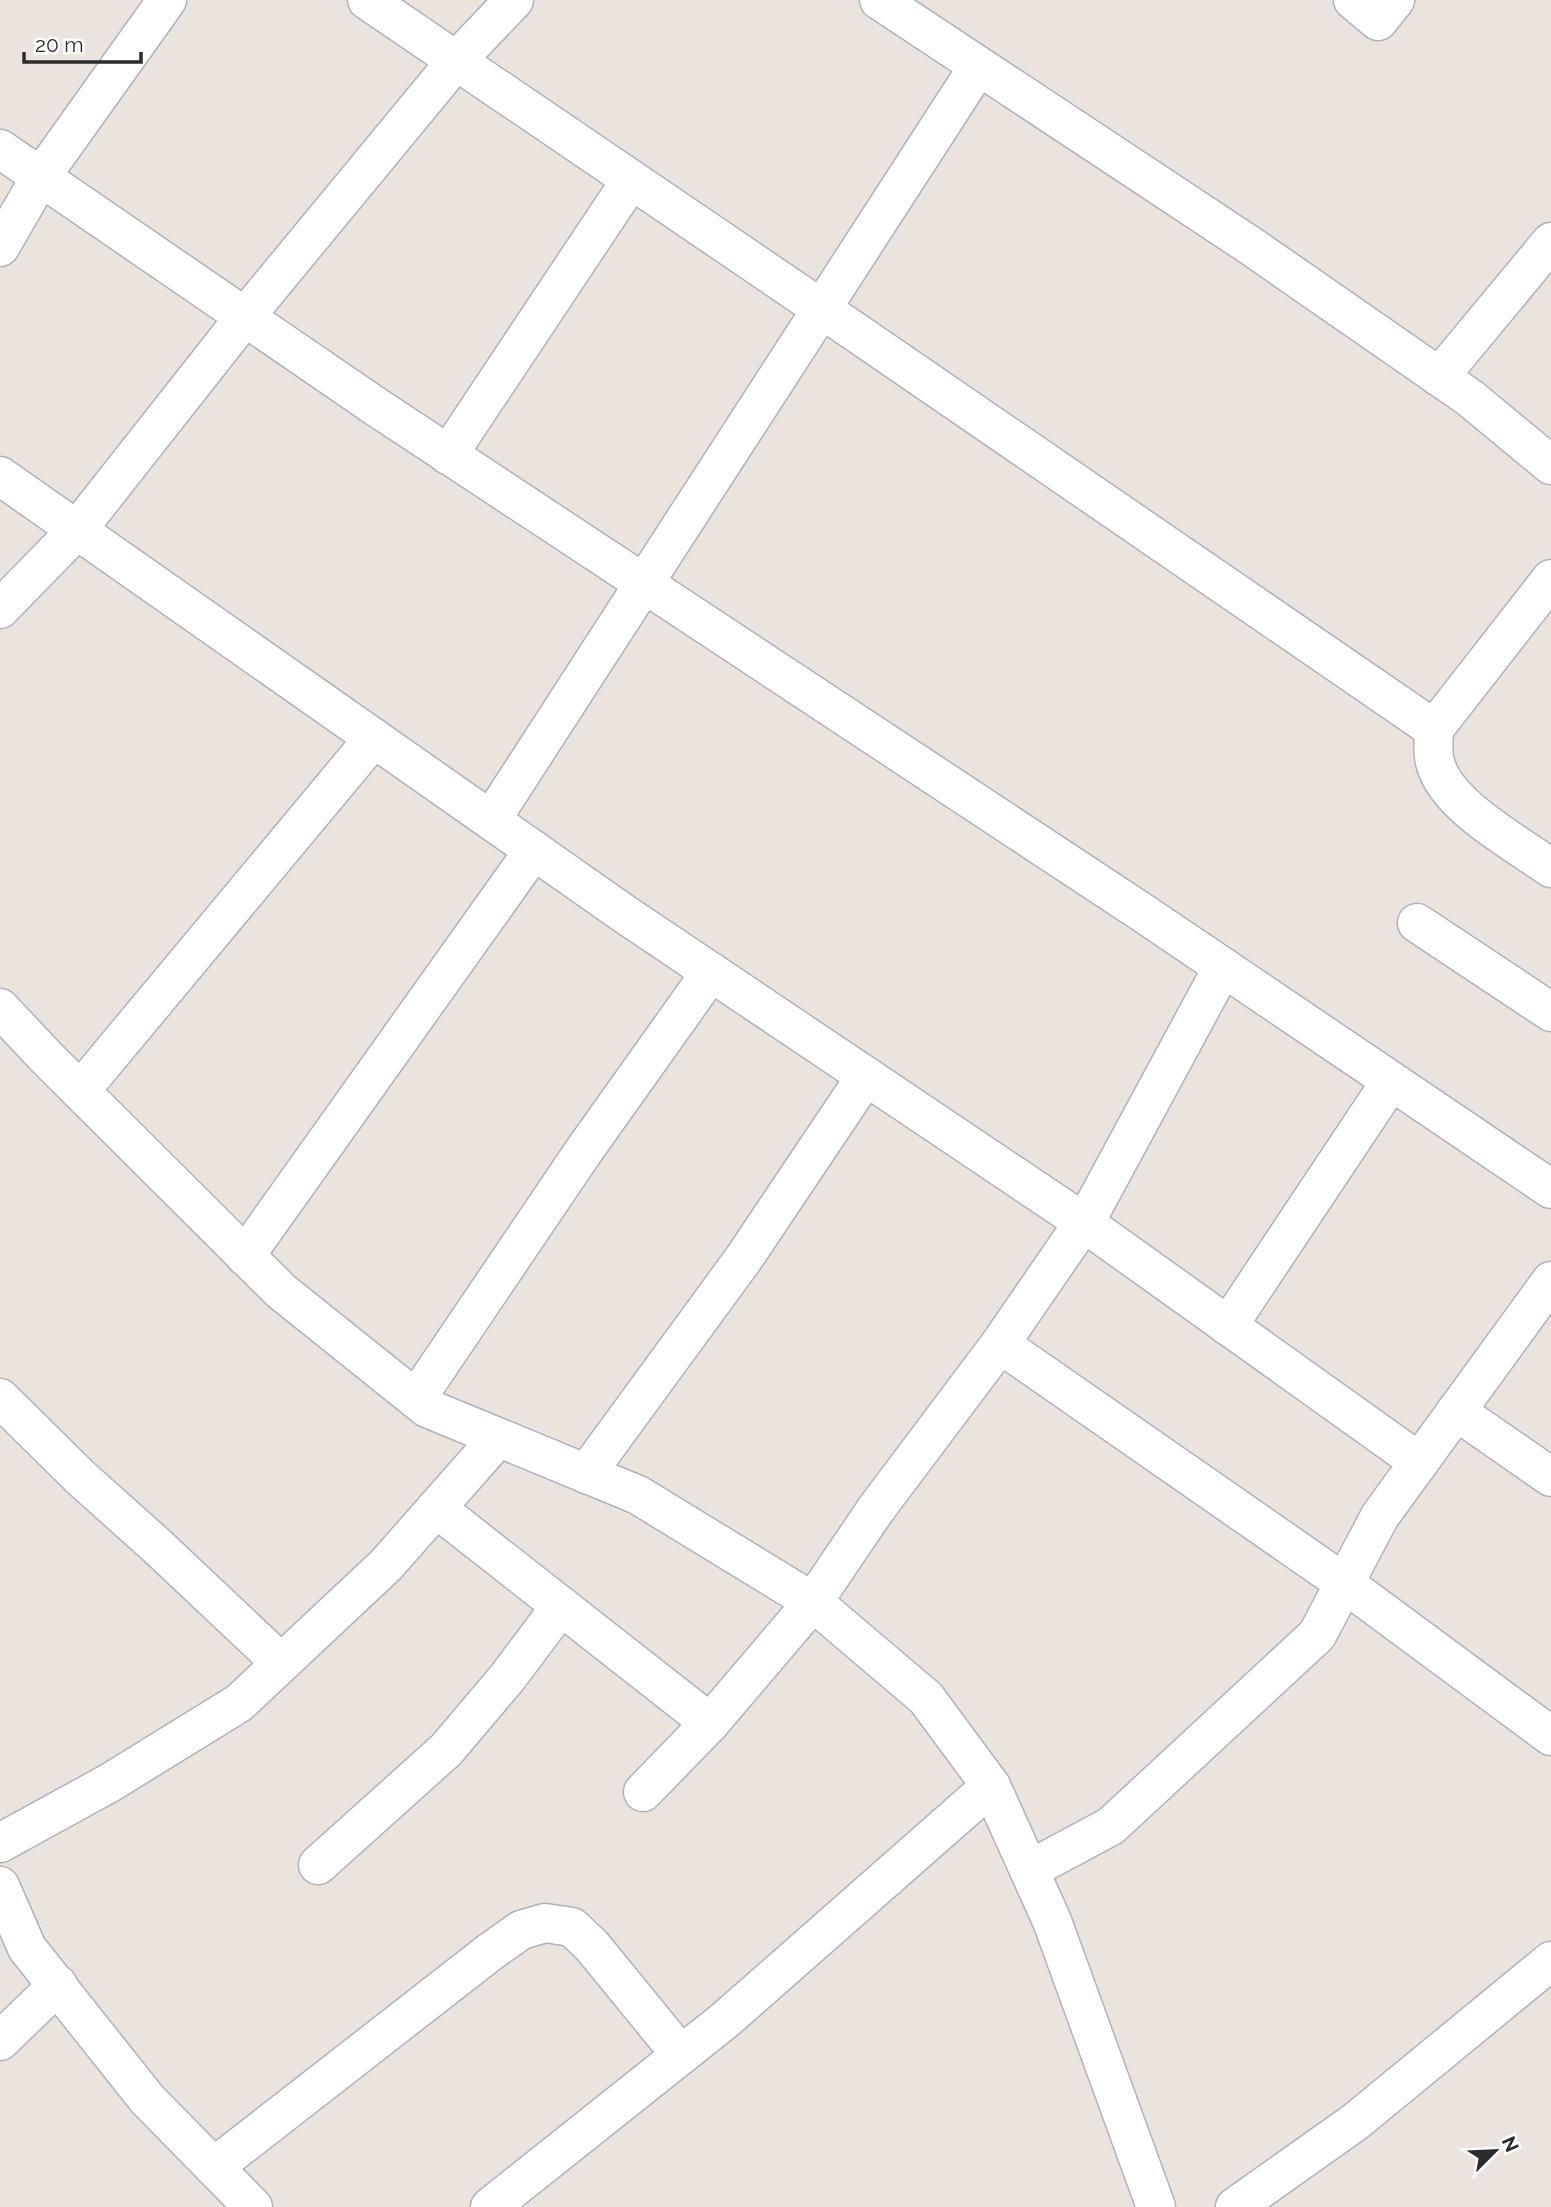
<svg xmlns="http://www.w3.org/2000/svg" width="1551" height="2207" font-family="Raleway,sans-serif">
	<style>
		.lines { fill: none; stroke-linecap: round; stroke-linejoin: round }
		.minor-casing { stroke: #aeb2ba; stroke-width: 41 }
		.minor { stroke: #fff; stroke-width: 38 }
	</style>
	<rect width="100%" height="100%" fill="#ebe4de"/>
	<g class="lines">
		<defs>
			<g id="minor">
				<path d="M367 0 854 331 1434 729 1551 579"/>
				<path d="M879 0 1248 244 1470 398 1551 465"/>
				<path d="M1353 0 1378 21 1395 0"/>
				<path d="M0 149 375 406 1143 913 1551 1189"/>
				<path d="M0 247 40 178 167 0"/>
				<path d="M1439 377 1551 242"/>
				<path d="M448 455 631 180"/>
				<path d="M0 476 626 915 1083 1222 1419 1462"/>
				<path d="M0 609 77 530 244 318 456 61 514 0"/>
				<path d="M1434 729C1434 739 1432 752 1435 762 1445 805 1516 843 1551 868"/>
				<path d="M491 820 978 67"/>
				<path d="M1417 923 1551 1012"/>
				<path d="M0 1008 47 1058 281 1291 427 1408 638 1495 813 1602 926 1698 991 1786 1052 1921 1156 2207"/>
				<path d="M80 1091 374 738"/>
				<path d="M245 1256 534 850"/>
				<path d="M1228 1326 1391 1081"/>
				<path d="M1000 1344 1344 1583 1551 1736"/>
				<path d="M0 1398 81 1478 157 1546 281 1663"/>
				<path d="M416 1399 583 1152 711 972"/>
				<path d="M1456 1411 1551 1477"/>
				<path d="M586 1474 744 1258 866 1076"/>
				<path d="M436 1508 710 1723"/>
				<path d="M643 1792 710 1723 813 1602 876 1509 1000 1344 1090 1213 1223 967"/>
				<path d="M0 1843 111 1782 239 1703 386 1565 498 1438"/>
				<path d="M318 1865 446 1750 507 1678 561 1606"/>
				<path d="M1029 1870 1111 1826 1317 1635 1380 1516 1551 1281"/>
				<path d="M0 1886 27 1948 147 2099 253 2207"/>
				<path d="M0 2041 58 1985"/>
				<path d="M214 2167 490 1952 521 1930 545 1923 572 1927 592 1946 681 2055"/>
				<path d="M490 2207 725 2020 991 1786"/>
				<path d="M1235 2207 1355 2122 1551 1961"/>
			</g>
		</defs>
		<use href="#minor" class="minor-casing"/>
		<use href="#minor" class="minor"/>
	</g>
	<g transform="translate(1495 2151) rotate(66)" stroke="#ffffff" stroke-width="5" paint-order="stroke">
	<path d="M0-5L12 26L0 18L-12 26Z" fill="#2b2b2b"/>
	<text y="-10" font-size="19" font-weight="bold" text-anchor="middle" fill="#2b2b2b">N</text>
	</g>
	<path d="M24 52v10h117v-10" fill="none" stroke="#2b2b2b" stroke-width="3.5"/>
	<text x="35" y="52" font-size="21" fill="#2b2b2b" stroke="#ffffff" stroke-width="5" paint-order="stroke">20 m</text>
</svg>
